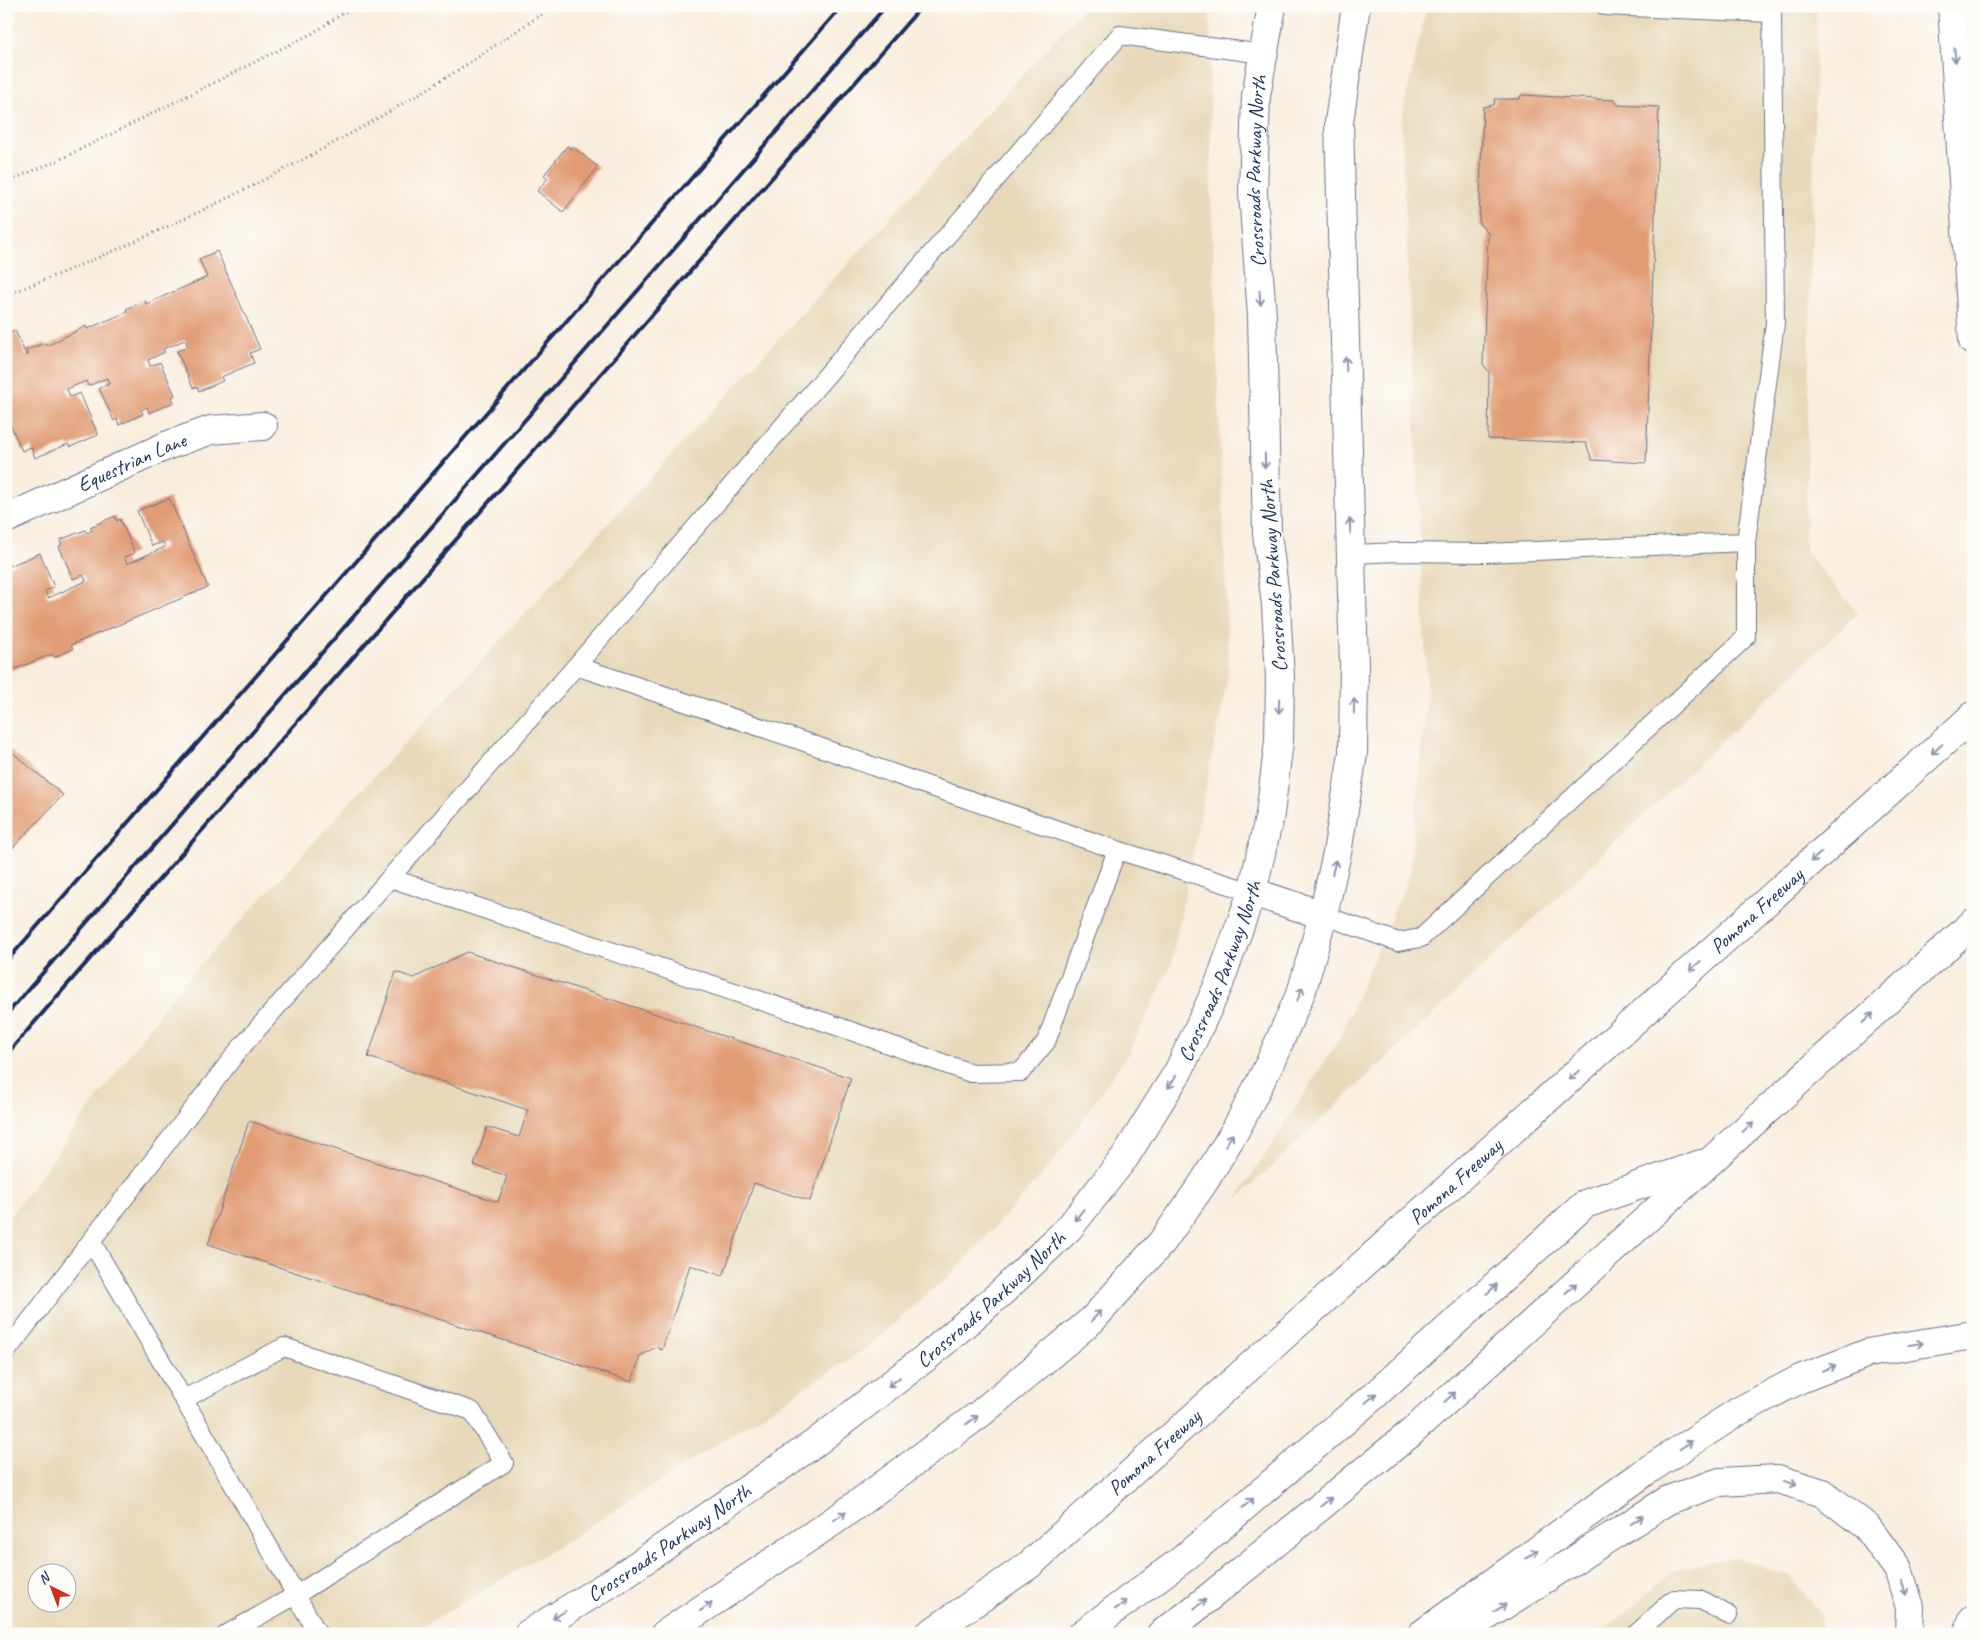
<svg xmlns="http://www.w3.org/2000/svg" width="1979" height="1640" font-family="Caveat,sans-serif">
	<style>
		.built { fill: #e8d9ba; fill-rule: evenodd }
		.building { fill: #e19c75 }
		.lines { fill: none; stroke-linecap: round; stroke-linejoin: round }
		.service-casing { stroke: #69728b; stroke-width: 20 }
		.minor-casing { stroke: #69728b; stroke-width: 30 }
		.tertiary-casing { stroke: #69728b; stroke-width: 30 }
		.motorway-casing { stroke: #69728b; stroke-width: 30 }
		.path { stroke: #69728b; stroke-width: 3; stroke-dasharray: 1 4; stroke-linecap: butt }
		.service { stroke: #fff; stroke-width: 18 }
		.minor { stroke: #fff; stroke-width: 28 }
		.tertiary { stroke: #fff; stroke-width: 28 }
		.motorway { stroke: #fff; stroke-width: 28 }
		.rail { stroke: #1b2f5e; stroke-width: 4 }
		.oneway { stroke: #8d97ae }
		.labels { text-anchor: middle; stroke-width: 4; stroke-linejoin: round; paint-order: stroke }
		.street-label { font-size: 21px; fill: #1b2f5e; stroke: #fdfcf7 }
	</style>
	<rect width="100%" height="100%" fill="#fdfcf7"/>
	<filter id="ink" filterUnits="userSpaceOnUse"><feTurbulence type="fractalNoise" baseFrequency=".02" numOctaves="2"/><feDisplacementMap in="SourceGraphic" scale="10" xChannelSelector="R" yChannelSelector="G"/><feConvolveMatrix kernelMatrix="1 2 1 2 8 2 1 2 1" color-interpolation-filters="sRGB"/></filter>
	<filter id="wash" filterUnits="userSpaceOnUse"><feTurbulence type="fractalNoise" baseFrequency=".0096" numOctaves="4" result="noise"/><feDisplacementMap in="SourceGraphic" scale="20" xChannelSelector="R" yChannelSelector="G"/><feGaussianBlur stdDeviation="1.12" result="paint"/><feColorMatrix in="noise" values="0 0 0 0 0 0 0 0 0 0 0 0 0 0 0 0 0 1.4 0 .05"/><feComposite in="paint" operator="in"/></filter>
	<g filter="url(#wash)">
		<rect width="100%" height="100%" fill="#f9eede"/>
		<g class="built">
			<path d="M1086 6H1210L1211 201 1229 670 1171 965 1129 1052 1054 1161 961 1265 869 1346 564 1543 409 1634H6V1222L178 989ZM38 1572H68V1602H38Z"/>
			<path d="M1427 6H1817L1805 552 1858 613 1236 1200 1338 1041 1410 874 1427 689 1401 120Z"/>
			<path d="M1733 1557 1789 1575 1821 1615 1825 1634H1601L1674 1570Z"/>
		</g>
		<g id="blocks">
			<g class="building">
				<path d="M1521 95 1614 100 1618 105 1659 107 1646 463 1592 460 1586 443 1488 439 1489 372 1483 364 1488 233 1479 224 1483 107 1494 105 1495 99H1520Z"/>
				<path d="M567 146 571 149 573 147 598 167 563 212 537 191 548 178 544 175Z"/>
				<path d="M217 251 260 349 250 353 254 363 221 377 223 381 199 391 197 387 193 388 177 351 188 347 185 340 163 349 165 352 148 360 150 366 160 362 175 395 172 397 174 402 149 413 147 407 141 410 143 414 119 425 117 419 114 421 99 388 109 384 107 378 88 386 86 381 67 389 70 397 80 393 98 435 70 447 68 444 35 458 31 447 22 451 6 415V334L15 330 26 355H28L26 350 45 343 47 346 86 326 87 329 127 312 126 309 145 300 146 304 207 277 199 259Z"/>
				<path d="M169 498 208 587 71 645 73 649 54 657 52 654 6 673V566L9 564 10 566 40 553 54 587 45 591 48 598 86 581 83 575 73 579 59 546 62 545 60 540 85 530 87 533 92 531 90 527 115 516 117 521 120 519 135 553 124 557 127 564 165 547 163 542 152 546 137 511Z"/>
				<path d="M6 747 63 795 6 855V816L8 814 6 812Z"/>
				<path d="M467 952 851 1078 810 1201 754 1183 723 1276 690 1265 662 1350 656 1347 640 1356 632 1382 208 1244 249 1121 498 1202 507 1176 474 1165 487 1127 519 1137 528 1110 368 1057 396 972 414 978Z"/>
			</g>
		</g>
	</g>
	<g filter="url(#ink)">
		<use href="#blocks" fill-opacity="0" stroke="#69728b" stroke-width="1"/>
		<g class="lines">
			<defs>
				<g id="service">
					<path d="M1351 554 1400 552 1486 553 1746 542 1775 323 1772 13 1605 6"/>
					<path d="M576 666 805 742 914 781 1117 850 1252 892"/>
					<path d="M390 878 825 1022 971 1073 1021 1072 1046 1042 1117 850"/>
					<path d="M1323 915 1398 942 1421 938 1746 637V542"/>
					<path d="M6 1352 91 1241"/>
					<path d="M184 1399 284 1347 472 1411 504 1463 296 1595 227 1634"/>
					<path d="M318 1634 240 1496 91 1241 238 1051 576 666 1120 35 1263 54"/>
					<path d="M1636 1634 1674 1599 1701 1600 1728 1615"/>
				</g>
				<g id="minor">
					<path id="s1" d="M6 519 166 446 211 430 263 426"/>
				</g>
				<g id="tertiary">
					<path d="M1952 6 1973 341"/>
					<path d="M1252 892 1323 915"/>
					<path id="s2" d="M528 1634 617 1579 815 1443 929 1355 1002 1292 1069 1228 1125 1157 1179 1070 1219 984 1252 892 1270 814 1279 741 1280 678 1276 605 1267 533 1262 316 1253 193 1256 96 1272 6"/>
					<path d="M665 1634 841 1516 981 1413 1092 1320 1162 1242 1204 1182 1236 1129 1269 1065 1302 990 1323 915 1337 853 1353 754 1354 666 1339 122 1356 6"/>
					<path d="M1967 1634 1973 1619"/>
				</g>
				<g id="motorway">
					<path id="s3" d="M929 1634 1029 1565 1973 716"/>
					<path d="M1082 1634 1183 1559 1377 1393 1585 1204 1701 1164"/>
					<path d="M1161 1634 1186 1616 1412 1432 1973 923"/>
					<path d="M1422 1634 1645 1472 1739 1411 1800 1379 1868 1353 1906 1346 1973 1335"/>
					<path d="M1459 1634 1668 1500 1720 1482 1778 1479 1823 1493 1867 1527 1898 1569 1910 1607 1909 1634"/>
				</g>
			</defs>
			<use href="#service" class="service-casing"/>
			<use href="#minor" class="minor-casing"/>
			<use href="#tertiary" class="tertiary-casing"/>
			<use href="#motorway" class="motorway-casing"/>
			<g class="path">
				<path d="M6 182 57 161 313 33 354 6"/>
				<path d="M6 295C151 239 291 171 424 91 468 65 511 34 554 6"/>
			</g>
			<use href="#service" class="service"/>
			<use href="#minor" class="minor"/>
			<use href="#tertiary" class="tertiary"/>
			<use href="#motorway" class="motorway"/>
			<g class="rail">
				<path d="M6 962 842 6"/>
				<path d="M6 1015 886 6"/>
				<path d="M6 1055 922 6"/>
			</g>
		</g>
		<defs><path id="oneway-shaft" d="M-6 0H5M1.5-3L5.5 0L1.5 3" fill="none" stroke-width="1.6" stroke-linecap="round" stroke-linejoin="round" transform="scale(1.25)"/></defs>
		<g class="oneway">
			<use href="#oneway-shaft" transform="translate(1955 55) rotate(86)"/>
			<use href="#oneway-shaft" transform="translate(1260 298) rotate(86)"/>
			<use href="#oneway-shaft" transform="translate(1346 364) rotate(-92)"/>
			<use href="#oneway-shaft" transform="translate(1265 461) rotate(89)"/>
			<use href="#oneway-shaft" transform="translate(1350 526) rotate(-92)"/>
			<use href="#oneway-shaft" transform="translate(1279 706) rotate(91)"/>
			<use href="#oneway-shaft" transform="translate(1354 706) rotate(-89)"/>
			<use href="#oneway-shaft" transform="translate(1937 749) rotate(138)"/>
			<use href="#oneway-shaft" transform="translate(1816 857) rotate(138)"/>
			<use href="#oneway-shaft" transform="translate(1334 867) rotate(-77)"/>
			<use href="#oneway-shaft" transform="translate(1695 966) rotate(138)"/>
			<use href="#oneway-shaft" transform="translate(1300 994) rotate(-68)"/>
			<use href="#oneway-shaft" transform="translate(1868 1018) rotate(-42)"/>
			<use href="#oneway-shaft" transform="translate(1574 1075) rotate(138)"/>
			<use href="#oneway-shaft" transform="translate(1172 1082) rotate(122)"/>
			<use href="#oneway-shaft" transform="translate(1748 1127) rotate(-42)"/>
			<use href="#oneway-shaft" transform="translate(1229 1140) rotate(-59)"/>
			<use href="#oneway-shaft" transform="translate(1079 1215) rotate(128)"/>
			<use href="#oneway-shaft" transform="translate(1571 1288) rotate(-42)"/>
			<use href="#oneway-shaft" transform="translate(1492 1289) rotate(-42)"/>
			<use href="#oneway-shaft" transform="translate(1096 1316) rotate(-47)"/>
			<use href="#oneway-shaft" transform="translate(1916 1344) rotate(-8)"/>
			<use href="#oneway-shaft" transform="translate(1829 1368) rotate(-21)"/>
			<use href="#oneway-shaft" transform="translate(894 1382) rotate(142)"/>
			<use href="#oneway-shaft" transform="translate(1450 1397) rotate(-42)"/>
			<use href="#oneway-shaft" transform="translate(1371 1398) rotate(-41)"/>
			<use href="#oneway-shaft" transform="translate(972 1420) rotate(-36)"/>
			<use href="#oneway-shaft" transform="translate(1686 1445) rotate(-33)"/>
			<use href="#oneway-shaft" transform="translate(1790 1483) rotate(17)"/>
			<use href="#oneway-shaft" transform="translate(1326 1502) rotate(-39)"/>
			<use href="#oneway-shaft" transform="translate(1248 1503) rotate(-41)"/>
			<use href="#oneway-shaft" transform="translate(840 1516) rotate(-35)"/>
			<use href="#oneway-shaft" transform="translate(1637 1520) rotate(-33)"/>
			<use href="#oneway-shaft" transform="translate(1532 1554) rotate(-36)"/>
			<use href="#oneway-shaft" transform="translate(1904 1588) rotate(73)"/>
			<use href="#oneway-shaft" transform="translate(1200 1604) rotate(-39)"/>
			<use href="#oneway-shaft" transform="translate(1121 1605) rotate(-36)"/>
			<use href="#oneway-shaft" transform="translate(706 1607) rotate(-34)"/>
			<use href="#oneway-shaft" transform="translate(1500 1608) rotate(-33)"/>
			<use href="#oneway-shaft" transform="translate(559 1615) rotate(148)"/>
		</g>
	</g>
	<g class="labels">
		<g class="street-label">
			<text dy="7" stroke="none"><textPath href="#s2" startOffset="1788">Crossroads Parkway North</textPath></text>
			<text dy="7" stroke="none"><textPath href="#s1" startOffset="138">Equestrian Lane</textPath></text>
			<text transform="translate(1273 576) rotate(-94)" y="7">Crossroads Parkway North</text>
			<text dy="7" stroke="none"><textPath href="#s3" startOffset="1100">Pomona Freeway</textPath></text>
			<text dy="7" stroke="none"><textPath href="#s2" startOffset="978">Crossroads Parkway North</textPath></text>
			<text dy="7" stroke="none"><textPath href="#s3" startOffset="695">Pomona Freeway</textPath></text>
			<text dy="7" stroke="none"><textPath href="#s2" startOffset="572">Crossroads Parkway North</textPath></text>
			<text dy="7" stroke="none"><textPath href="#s3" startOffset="290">Pomona Freeway</textPath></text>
			<text dy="7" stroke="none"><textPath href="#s2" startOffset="168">Crossroads Parkway North</textPath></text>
		</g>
	</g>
	<rect width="1979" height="1640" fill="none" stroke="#fdfcf7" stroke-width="25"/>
	<g transform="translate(52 1588) rotate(318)"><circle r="24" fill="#fdfcf7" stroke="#a3aaba"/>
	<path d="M0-4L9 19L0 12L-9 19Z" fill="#c8321e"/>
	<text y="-8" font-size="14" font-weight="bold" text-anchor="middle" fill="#1b2f5e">N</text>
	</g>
</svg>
